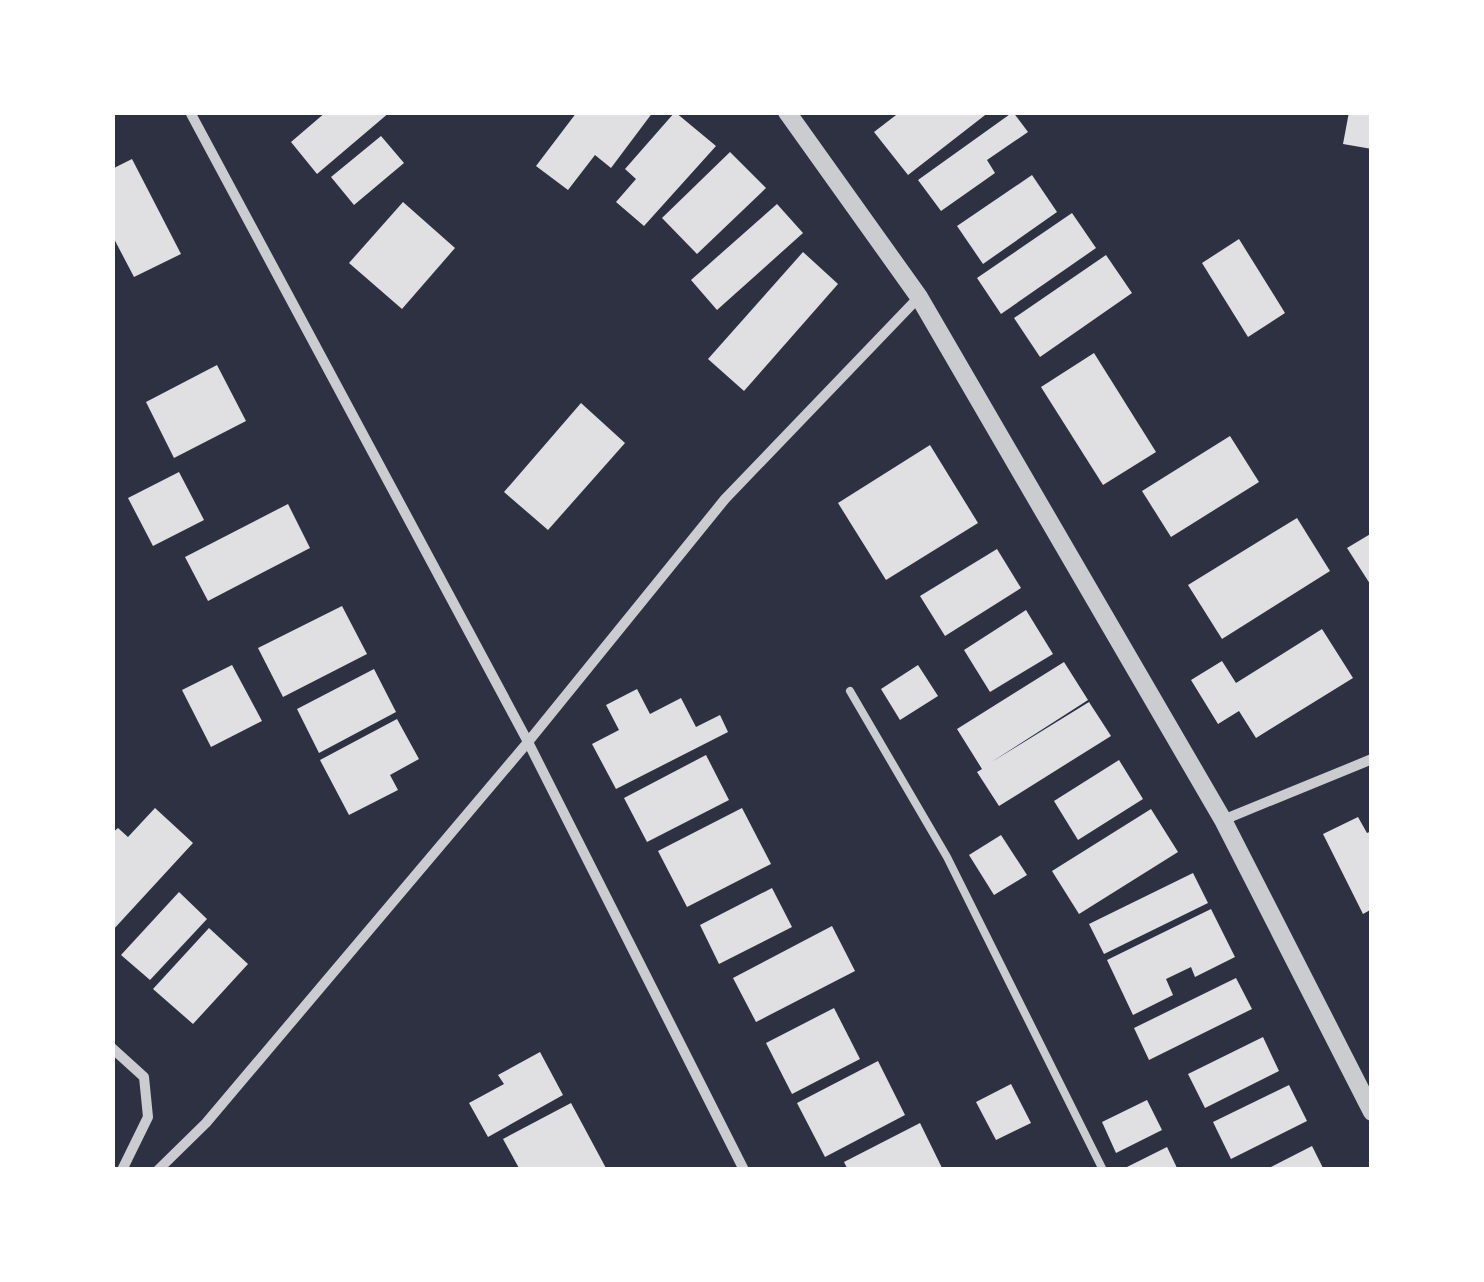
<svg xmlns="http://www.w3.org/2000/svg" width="1484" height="1282" font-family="Signika,sans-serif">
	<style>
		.building { fill: #e0e0e3 }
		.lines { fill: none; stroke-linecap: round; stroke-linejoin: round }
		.service { stroke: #caccd0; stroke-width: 8 }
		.minor { stroke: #caccd0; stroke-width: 10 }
		.tertiary { stroke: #caccd0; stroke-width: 18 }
	</style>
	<rect width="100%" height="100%" fill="#2d3142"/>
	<g class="building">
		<path d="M326 112H390L317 174 291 142Z"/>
		<path d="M577 112H653L611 168 595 155 568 190 536 166Z"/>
		<path d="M675 112 716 146 644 226 616 202 636 179 625 169Z"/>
		<path d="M900 112H989L908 175 874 132Z"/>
		<path d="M1013 112 1028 132 987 160 995 173 941 211 918 180Z"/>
		<path d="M1349 112H1372V149L1343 144Z"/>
		<path d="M381 136 404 163 354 205 331 177Z"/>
		<path d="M730 152 766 188 697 254 662 218Z"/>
		<path d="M132 159 181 254 134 277 112 235V169Z"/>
		<path d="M1032 175 1057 212 983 264 957 226Z"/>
		<path d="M403 202 455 248 402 309 349 263Z"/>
		<path d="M777 204 803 233 717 310 691 280Z"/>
		<path d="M1072 213 1096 248 1001 314 977 278Z"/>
		<path d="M1239 239 1285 313 1248 337 1202 263Z"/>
		<path d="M803 252 838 284 744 391 708 359Z"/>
		<path d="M1106 255 1132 293 1040 357 1014 318Z"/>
		<path d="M1094 353 1156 452 1103 485 1041 387Z"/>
		<path d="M217 365 246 421 174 458 146 402Z"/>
		<path d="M581 403 625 443 548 530 504 492Z"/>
		<path d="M1230 436 1259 482 1171 537 1142 491Z"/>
		<path d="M930 445 978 523 886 580 838 503Z"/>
		<path d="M179 472 204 520 153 546 128 498Z"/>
		<path d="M288 504 310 548 208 601 185 557Z"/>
		<path d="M1297 518 1330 571 1222 639 1188 585Z"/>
		<path d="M1372 533V587L1347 548Z"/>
		<path d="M997 549 1021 588 945 636 920 596Z"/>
		<path d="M342 606 367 654 283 697 258 648Z"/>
		<path d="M1026 610 1053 654 990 692 964 650Z"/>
		<path d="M1322 629 1353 678 1256 738 1239 711 1218 724 1191 680 1222 661 1236 683Z"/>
		<path d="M1064 662 1088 700 990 763 1089 702 1111 736 999 806 977 772 982 769 957 729Z"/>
		<path d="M232 665 262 721 211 747 182 690Z"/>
		<path d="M918 665 938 696 900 720 881 689Z"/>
		<path d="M374 669 396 712 319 753 297 709Z"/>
		<path d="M637 689 650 714 681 698 696 727 720 715 728 732 616 789 592 744 619 730 606 705Z"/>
		<path d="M397 719 419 759 390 775 398 790 349 815 320 760Z"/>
		<path d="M706 755 729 800 647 842 624 798Z"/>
		<path d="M1119 760 1143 799 1078 840 1054 801Z"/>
		<path d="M155 808 193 843 112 931V833L118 828 128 837Z"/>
		<path d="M742 808 771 864 687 907 658 851Z"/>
		<path d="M1151 809 1178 852 1079 914 1052 871Z"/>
		<path d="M1358 817 1367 833 1372 831V909L1363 914 1323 834Z"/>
		<path d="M1001 835 1027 875 994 895 969 855Z"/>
		<path d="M1193 873 1208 903 1104 954 1089 924Z"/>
		<path d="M772 888 792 927 719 964 700 925Z"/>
		<path d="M179 892 207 919 150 980 121 955Z"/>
		<path d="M1211 909 1235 957 1195 977 1191 967 1166 979 1173 995 1133 1015 1107 960Z"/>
		<path d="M832 926 855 971 756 1022 733 978Z"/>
		<path d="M209 928 248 964 193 1024 153 989Z"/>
		<path d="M1236 978 1252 1009 1149 1060 1134 1028Z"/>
		<path d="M834 1008 860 1059 792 1094 766 1043Z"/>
		<path d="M1263 1037 1279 1071 1205 1108 1188 1074Z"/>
		<path d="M540 1052 563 1095 488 1137 469 1103 504 1084 498 1075Z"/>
		<path d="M878 1061 905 1115 825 1157 797 1103Z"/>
		<path d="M1011 1084 1031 1123 996 1140 976 1102Z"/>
		<path d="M1289 1085 1307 1121 1231 1159 1213 1122Z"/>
		<path d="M1147 1100 1162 1130 1116 1153 1102 1122Z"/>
		<path d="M571 1103 607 1170H520L503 1139Z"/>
		<path d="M920 1123 943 1170H848L844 1162Z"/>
		<path d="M1312 1146 1324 1170H1265Z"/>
		<path d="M1167 1147 1178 1170H1121Z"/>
	</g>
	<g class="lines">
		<path class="service" d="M850 691 947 857 1103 1170"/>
		<g class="minor">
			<path d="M190 112 528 742 744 1170"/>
			<path d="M1223 820 1372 759"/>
			<path d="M112 1048 144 1077 148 1117 122 1170"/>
			<path d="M158 1170 206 1123 528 742 725 499 919 297"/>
		</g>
		<path class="tertiary" d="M787 112 919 297 1223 820 1372 1112"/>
	</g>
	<rect width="1484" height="1282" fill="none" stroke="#ffffff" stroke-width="230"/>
</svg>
